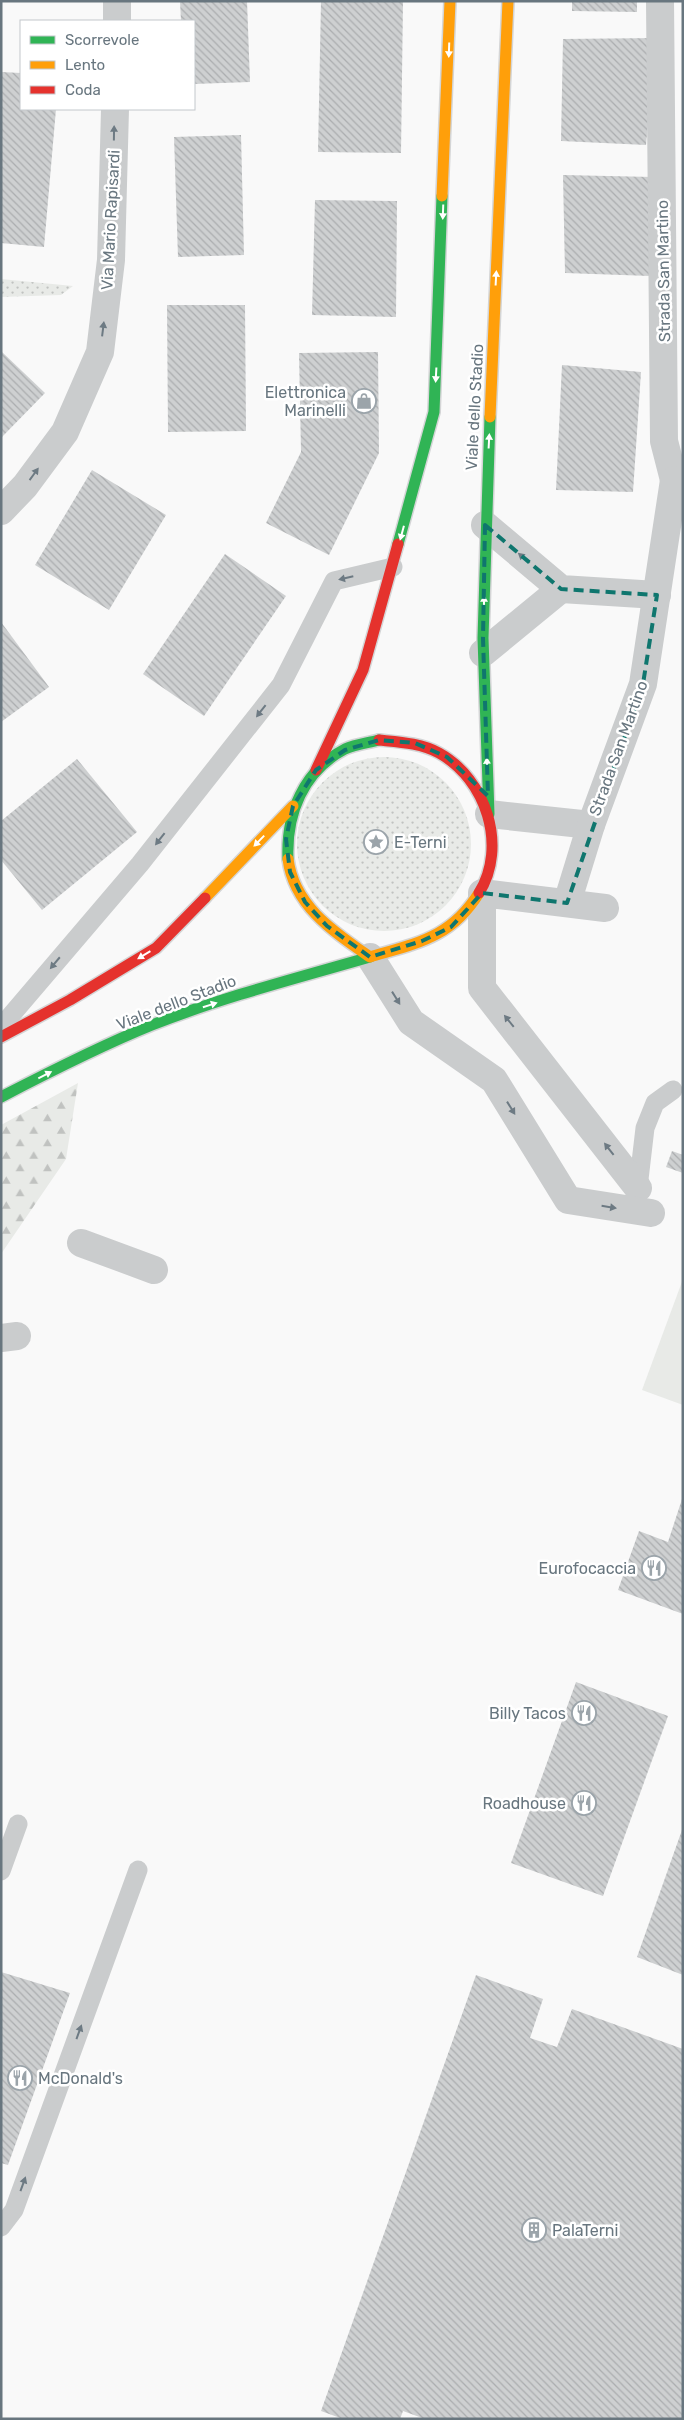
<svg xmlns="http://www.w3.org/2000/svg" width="684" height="2420" font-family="Rubik,sans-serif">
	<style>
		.grass { fill: url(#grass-dots) }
		.forest { fill: url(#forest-firs) }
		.pitch { fill: #e8eae7 }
		.building { fill: url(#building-back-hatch) }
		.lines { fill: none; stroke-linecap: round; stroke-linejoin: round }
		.fast-casing { stroke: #d4d5d6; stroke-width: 14 }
		.slow-casing { stroke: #d4d5d6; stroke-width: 14 }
		.jam-casing { stroke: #d4d5d6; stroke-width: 14 }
		.lane { stroke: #cacccd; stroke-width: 19 }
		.street { stroke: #cacccd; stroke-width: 28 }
		.fast { stroke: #30b455; stroke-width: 11 }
		.slow { stroke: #ff9f0a; stroke-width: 11 }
		.jam { stroke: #e5322d; stroke-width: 11 }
		.oneway { fill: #fff }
		.oneway2 { fill: #6d7a83 }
		.marked { fill: none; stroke: #0f766e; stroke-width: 4; stroke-dasharray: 10 6; stroke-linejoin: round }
		.labels { text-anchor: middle; stroke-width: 5; stroke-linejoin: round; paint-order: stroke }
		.street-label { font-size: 16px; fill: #68767f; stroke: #fff }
		.poi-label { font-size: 16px; fill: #68767f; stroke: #fff; text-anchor: end }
	</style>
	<defs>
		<pattern id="grass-dots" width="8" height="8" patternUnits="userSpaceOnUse" patternTransform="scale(1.25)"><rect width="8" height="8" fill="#e8eae7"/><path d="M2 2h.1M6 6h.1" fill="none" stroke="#c0c2c0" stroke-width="1.8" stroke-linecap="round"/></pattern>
		<pattern id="forest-firs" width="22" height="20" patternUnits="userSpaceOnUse" patternTransform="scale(1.25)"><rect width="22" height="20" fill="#e8eae7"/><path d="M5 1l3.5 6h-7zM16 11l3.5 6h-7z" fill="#c0c2c0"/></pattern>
		<pattern id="building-back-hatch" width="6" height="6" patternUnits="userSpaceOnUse" patternTransform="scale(1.25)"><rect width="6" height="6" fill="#ced0d1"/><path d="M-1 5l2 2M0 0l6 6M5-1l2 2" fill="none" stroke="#abadaf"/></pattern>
	</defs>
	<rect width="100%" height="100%" fill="#f9f9f9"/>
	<g class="grass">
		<path d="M1 279 73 286 61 295 1 297Z"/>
		<circle cx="384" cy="844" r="87"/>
	</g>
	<path class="forest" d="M78 1083 66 1159 1 1254V1125Z"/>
	<path class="pitch" d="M683 1279V1405L642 1390Z"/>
	<g class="building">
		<path d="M180 1H247L250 82 194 84V21H181Z"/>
		<path d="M321 1H403L401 153 318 152Z"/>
		<path d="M572 1H637V12L572 11Z"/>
		<path d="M656 38 646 145 561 141 563 39Z"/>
		<path d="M1 72 21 73V109H56L44 247 1 243Z"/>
		<path d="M241 135 244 255 178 257 174 137Z"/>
		<path d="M563 175 653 177 650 276 565 273Z"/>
		<path d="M315 200 397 201 396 317 312 315Z"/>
		<path d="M167 305H245L246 431 168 432Z"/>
		<path d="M1 351 45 393 1 438Z"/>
		<path d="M378 352 379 453 329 555 266 523 301 452 299 353Z"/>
		<path d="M562 365 641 372 633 492 556 490Z"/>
		<path d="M92 470 166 515 109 610 35 565Z"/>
		<path d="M225 554 286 596 204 716 143 674Z"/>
		<path d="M1 622 49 687 1 722Z"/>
		<path d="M77 759 137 832 42 910 1 860V821Z"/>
		<path d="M672 1151 683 1155V1173L666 1167Z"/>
		<path d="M683 1496V1614L618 1590 639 1531 668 1542Z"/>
		<path d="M576 1682 668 1716 603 1896 511 1863Z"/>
		<path d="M682 1830 683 1831V1975L637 1957Z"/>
		<path d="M1 1972 70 1993 8 2165 1 2163Z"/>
		<path d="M476 1975 543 1999 530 2038 557 2047 572 2009 683 2049V2419H425L403 2411 400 2419H343L321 2411Z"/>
	</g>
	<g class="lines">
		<defs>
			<g id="fast">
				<path d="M398 544 434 412 442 196"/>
				<path d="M489 814 483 638 490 417"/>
				<path d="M288 859C286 814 303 771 345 749 356 744 368 743 379 740"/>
				<path d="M1 1097C51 1071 100 1046 152 1025 223 997 297 978 370 957"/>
			</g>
			<g id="slow">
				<path d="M442 196 450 1"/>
				<path d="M490 417 508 1"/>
				<path d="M288 859C294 906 334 932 370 957 417 943 451 938 479 893"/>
				<path d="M205 898 293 806"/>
			</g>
			<g id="jam">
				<path d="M379 740C399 742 421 743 439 753 486 779 508 846 479 893"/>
				<path d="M316 770 363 670 398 544"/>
				<path d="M1 1037 70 1000 156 948 205 898"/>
			</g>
		</defs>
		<use href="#fast" class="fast-casing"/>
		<use href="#slow" class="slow-casing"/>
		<use href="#jam" class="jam-casing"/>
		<g class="lane">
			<path d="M1 1027 140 864 281 685 334 581 393 567"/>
			<path d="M638 1188 645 1128 655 1103 673 1090"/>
			<path d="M1 1871 18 1824"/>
			<path d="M1 2227 14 2210 138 1870"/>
		</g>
		<g class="street">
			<path d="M660 1 664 441 674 480 683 481"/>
			<path d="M117 21V1"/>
			<path d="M1 511 25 486 65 432 100 352 111 260 115 109"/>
			<path d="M485 525 561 589 657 595"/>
			<path d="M483 653 561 589"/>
			<path d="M489 814 591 825 643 684 674 480"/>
			<path d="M567 903 591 825"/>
			<path d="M605 908 482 893V988L638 1188"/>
			<path d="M370 957 411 1022 494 1080 568 1200 651 1213"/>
			<path d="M81 1243 154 1270"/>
			<path d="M1 1338 17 1336"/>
		</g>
		<use href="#fast" class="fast"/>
		<use href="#slow" class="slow"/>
		<use href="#jam" class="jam"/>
	</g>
	<defs><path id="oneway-solid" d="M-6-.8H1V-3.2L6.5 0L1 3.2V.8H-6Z" transform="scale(1.25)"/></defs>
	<g class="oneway">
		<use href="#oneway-solid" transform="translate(449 50) rotate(92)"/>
		<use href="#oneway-solid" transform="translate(443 212) rotate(92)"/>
		<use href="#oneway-solid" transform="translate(496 278) rotate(-87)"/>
		<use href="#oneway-solid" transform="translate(436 375) rotate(93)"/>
		<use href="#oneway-solid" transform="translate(489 441) rotate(-87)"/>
		<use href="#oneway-solid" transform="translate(402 533) rotate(105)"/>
		<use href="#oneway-solid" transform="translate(484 603) rotate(-89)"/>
		<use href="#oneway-solid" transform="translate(487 765) rotate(-92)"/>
		<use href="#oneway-solid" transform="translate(259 841) rotate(134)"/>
		<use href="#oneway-solid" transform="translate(144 955) rotate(149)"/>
		<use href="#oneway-solid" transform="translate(210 1005) rotate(-18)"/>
		<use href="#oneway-solid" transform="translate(45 1075) rotate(-27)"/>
	</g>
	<g class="oneway2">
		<use href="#oneway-solid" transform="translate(114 133) rotate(-89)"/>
		<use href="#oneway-solid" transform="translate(103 329) rotate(-83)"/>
		<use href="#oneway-solid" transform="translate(34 474) rotate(-54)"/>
		<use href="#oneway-solid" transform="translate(524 558) rotate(-140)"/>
		<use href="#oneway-solid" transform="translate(346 578) rotate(167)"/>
		<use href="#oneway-solid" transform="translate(261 711) rotate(128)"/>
		<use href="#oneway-solid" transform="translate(160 839) rotate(128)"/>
		<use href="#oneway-solid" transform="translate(55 963) rotate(130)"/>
		<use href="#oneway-solid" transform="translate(396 998) rotate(58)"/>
		<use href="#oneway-solid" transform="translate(509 1021) rotate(-129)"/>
		<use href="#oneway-solid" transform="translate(511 1108) rotate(58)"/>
		<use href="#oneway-solid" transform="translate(609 1149) rotate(-128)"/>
		<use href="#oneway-solid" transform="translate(609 1207) rotate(9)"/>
		<use href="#oneway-solid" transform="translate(79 2032) rotate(-70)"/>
		<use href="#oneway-solid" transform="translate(23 2184) rotate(-70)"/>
	</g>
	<path class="marked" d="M485 525 561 589 657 595 643 684 567 903 482 893 451 927 422 941 370 957 327 926 305 902 290 872 286 839 293 806 316 770 345 750 379 740 415 743 447 757 488 796 483 638Z"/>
	<defs>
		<symbol id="shop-ring" viewBox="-11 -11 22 22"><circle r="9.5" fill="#fff" stroke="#9ba4aa" stroke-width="1.5"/><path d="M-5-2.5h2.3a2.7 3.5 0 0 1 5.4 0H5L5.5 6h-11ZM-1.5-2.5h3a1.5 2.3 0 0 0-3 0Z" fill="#9ba4aa"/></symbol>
		<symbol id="sight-ring" viewBox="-11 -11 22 22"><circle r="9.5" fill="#fff" stroke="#9ba4aa" stroke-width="1.5"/><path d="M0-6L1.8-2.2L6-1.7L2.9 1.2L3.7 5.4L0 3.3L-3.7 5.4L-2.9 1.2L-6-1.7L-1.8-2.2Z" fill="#9ba4aa"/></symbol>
		<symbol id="restaurant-ring" viewBox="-11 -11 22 22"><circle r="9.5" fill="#fff" stroke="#9ba4aa" stroke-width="1.5"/><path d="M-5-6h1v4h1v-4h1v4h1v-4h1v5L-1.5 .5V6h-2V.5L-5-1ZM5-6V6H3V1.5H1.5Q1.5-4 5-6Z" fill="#9ba4aa"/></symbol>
		<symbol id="building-ring" viewBox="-11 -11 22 22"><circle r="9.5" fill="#fff" stroke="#9ba4aa" stroke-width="1.5"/><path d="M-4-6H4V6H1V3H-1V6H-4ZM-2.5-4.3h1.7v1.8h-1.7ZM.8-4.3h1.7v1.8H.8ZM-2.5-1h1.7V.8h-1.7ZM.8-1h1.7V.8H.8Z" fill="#9ba4aa"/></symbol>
	</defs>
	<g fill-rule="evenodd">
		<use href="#shop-ring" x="350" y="387" width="28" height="28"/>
		<use href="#sight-ring" x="362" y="828" width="28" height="28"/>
		<use href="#restaurant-ring" x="640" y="1554" width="28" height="28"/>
		<use href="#restaurant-ring" x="570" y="1699" width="28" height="28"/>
		<use href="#restaurant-ring" x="570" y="1789" width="28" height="28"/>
		<use href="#restaurant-ring" x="6" y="2064" width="28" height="28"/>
		<use href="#building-ring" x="520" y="2216" width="28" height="28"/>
	</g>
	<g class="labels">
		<g class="street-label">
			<text transform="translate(110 220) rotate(-87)" y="6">Via Mario Rapisardi</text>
			<text transform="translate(663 271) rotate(-91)" y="6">Strada San Martino</text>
			<text transform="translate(474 407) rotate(-87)" y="6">Viale dello Stadio</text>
			<text transform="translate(618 748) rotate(-70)" y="6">Strada San Martino</text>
			<text transform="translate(176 1002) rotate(-21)" y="6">Viale dello Stadio</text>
		</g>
		<g class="poi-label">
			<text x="346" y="398">Elettronica<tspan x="346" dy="18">Marinelli</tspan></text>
			<text x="394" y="848" text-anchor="start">E-Terni</text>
			<text x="636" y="1574">Eurofocaccia</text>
			<text x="566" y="1719">Billy Tacos</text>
			<text x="566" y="1809">Roadhouse</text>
			<text x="38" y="2084" text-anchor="start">McDonald's</text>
			<text x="552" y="2236" text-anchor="start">PalaTerni</text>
		</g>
	</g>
	<rect width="684" height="2420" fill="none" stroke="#68767f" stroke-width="5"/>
	<rect x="20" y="20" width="175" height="90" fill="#ffffff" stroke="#c3c8cc"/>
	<rect x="30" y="36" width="25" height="8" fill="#30b455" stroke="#c3c8cc"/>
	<text x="65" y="45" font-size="15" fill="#68767f">Scorrevole</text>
	<rect x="30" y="61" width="25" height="8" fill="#ff9f0a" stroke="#c3c8cc"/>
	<text x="65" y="70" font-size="15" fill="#68767f">Lento</text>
	<rect x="30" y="86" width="25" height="8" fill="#e5322d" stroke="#c3c8cc"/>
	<text x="65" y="95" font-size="15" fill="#68767f">Coda</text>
</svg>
